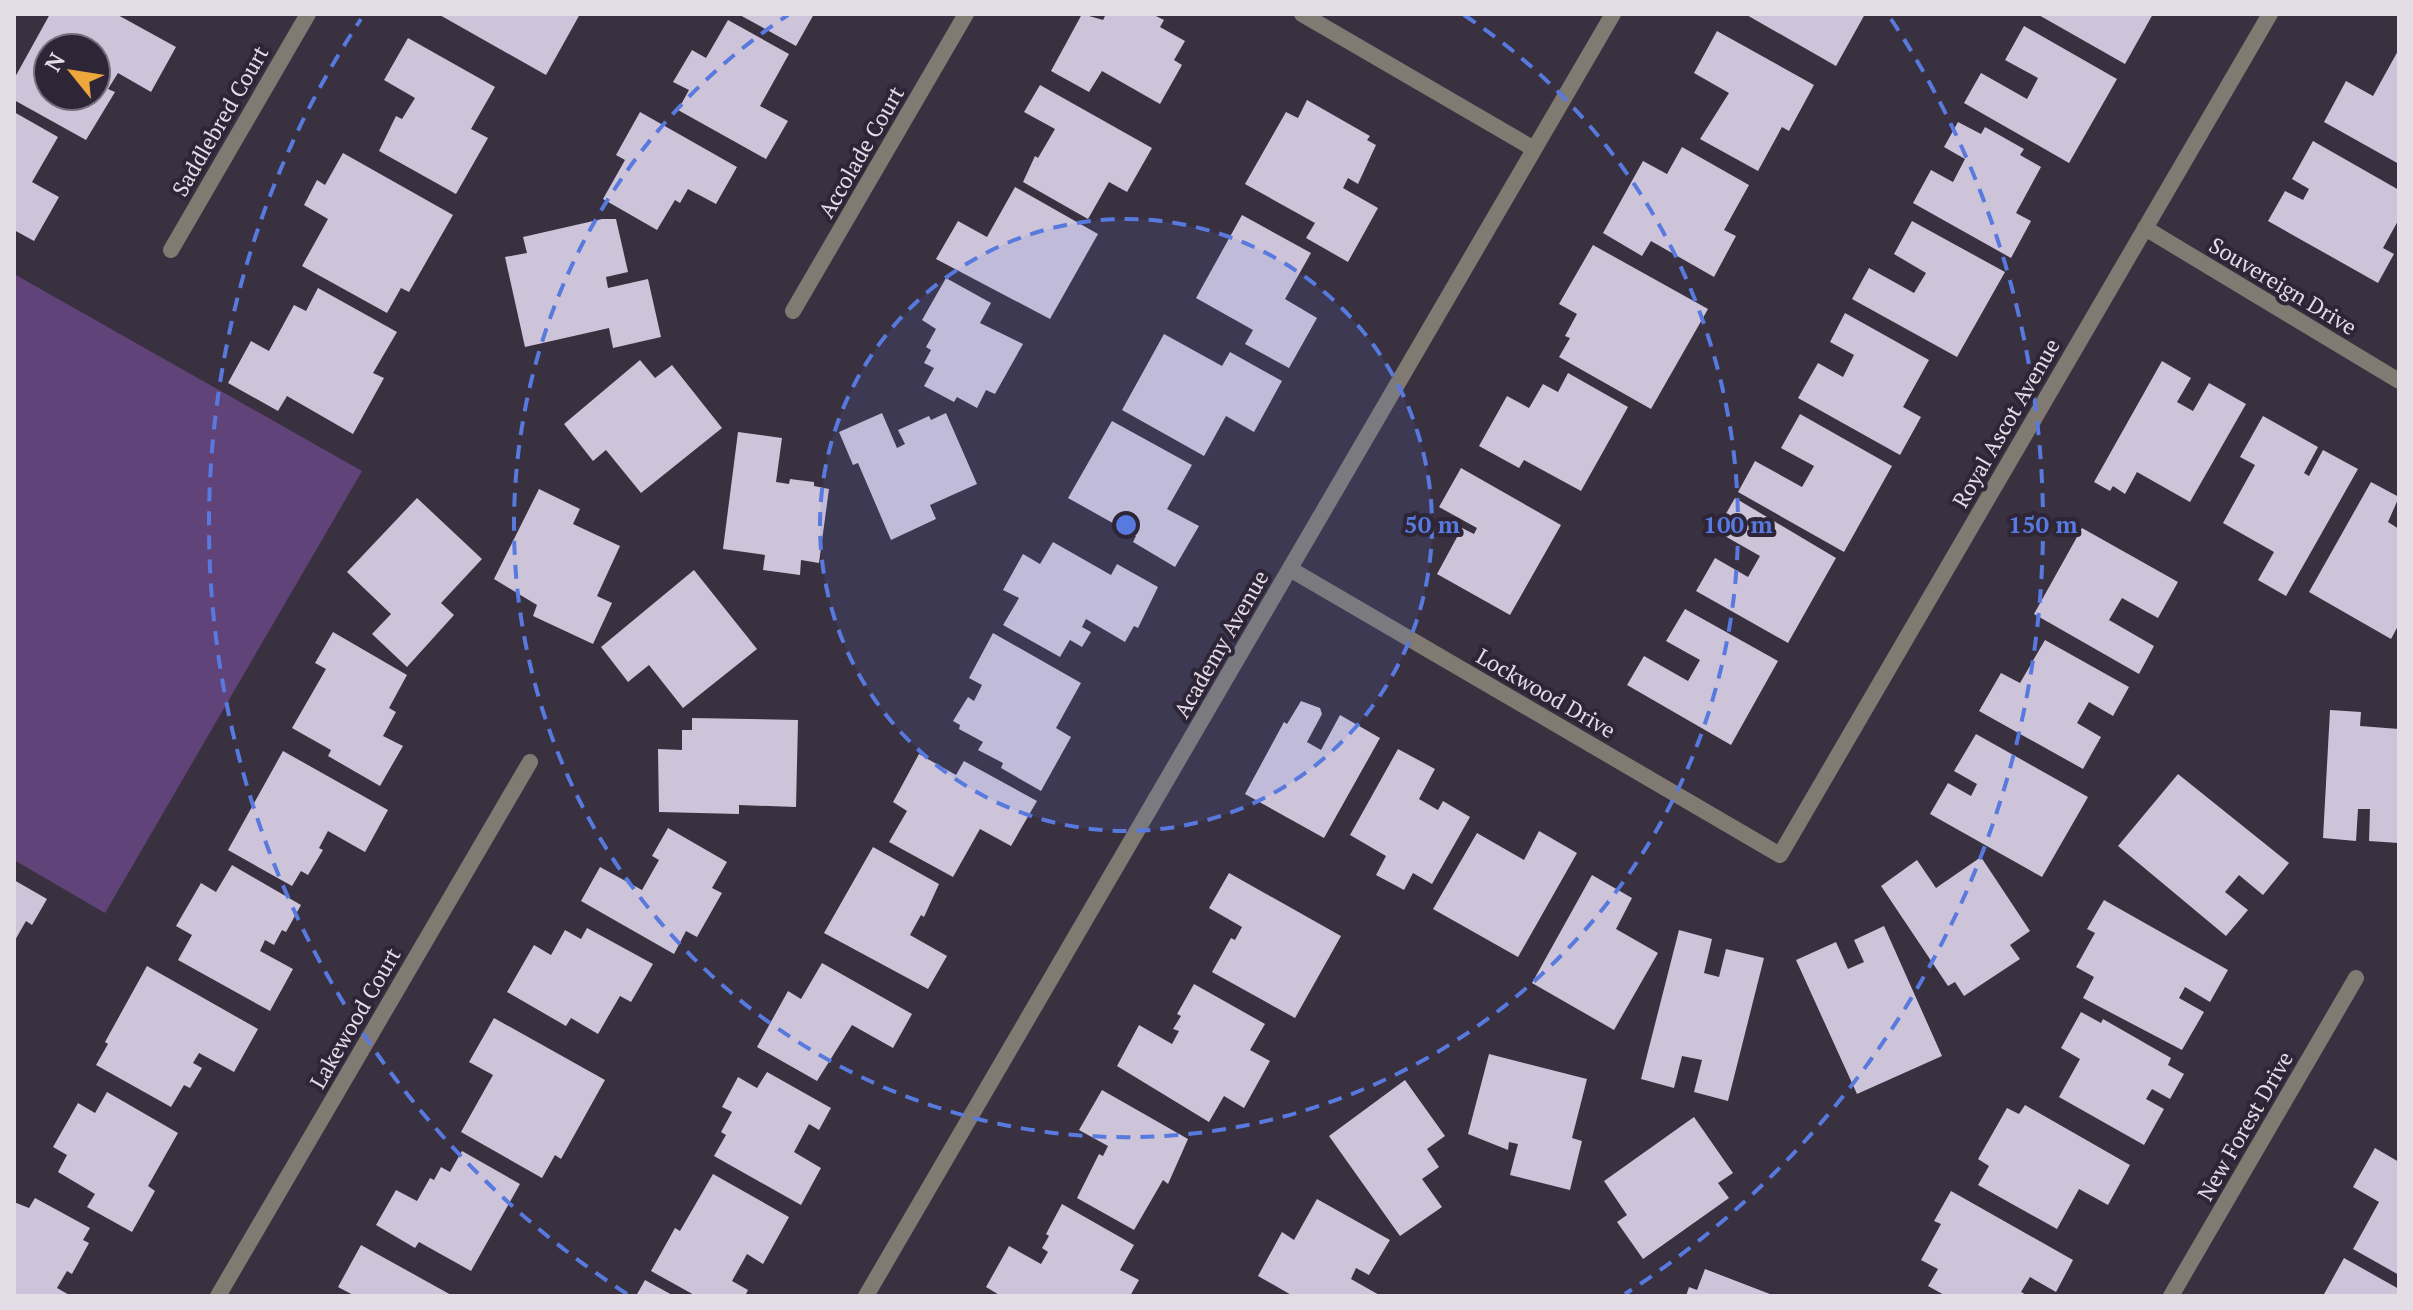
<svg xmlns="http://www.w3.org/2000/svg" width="2413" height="1310" font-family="'PT Serif',serif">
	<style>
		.water { fill: #604378 }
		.building { fill: #cec4d9; fill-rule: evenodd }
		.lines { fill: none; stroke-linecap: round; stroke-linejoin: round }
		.street { stroke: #807a72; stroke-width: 16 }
		.ring { fill: none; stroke: #5879dd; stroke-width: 4; stroke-dasharray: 14 10 }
		.labels { text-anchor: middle; stroke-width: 8; stroke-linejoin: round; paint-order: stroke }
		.street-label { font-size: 22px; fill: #e3dde8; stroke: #2e2636 }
		.centre { fill: #5879dd; stroke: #2e2636; stroke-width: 4 }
		.ring-label { font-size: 24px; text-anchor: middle; font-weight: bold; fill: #5879dd; stroke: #2e2636; stroke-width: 8; stroke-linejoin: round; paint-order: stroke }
	</style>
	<rect width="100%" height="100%" fill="#393040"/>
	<path class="water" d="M14 274 362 471 105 913 14 860Z"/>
	<g class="building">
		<path d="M50 14H116L176 47 151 92 118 73 108 89 115 92 86 140 14 100V79ZM48 48H96V96H48Z"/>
		<path d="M438 14H580L546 75Z"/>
		<path d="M738 14H814L796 46Z"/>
		<path d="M1082 14 1103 20 1106 14H1152L1164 20 1160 27 1185 41 1174 60 1182 65 1160 104 1102 71 1089 92 1051 71Z"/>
		<path d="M1745 14H1865L1836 66Z"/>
		<path d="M2037 14H2153L2125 64Z"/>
		<path d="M728 20 789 54 760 106 788 121 766 159 678 110 689 90 673 82 692 50 706 58Z"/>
		<path d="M2024 26 2117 79 2069 163 1964 103 1981 73 2027 99 2038 78 2005 60Z"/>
		<path d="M1717 31 1814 85 1789 131 1782 127 1758 171 1700 139 1729 93 1694 73Z"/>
		<path d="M408 38 495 87 471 129 488 138 456 194 379 151 396 116 402 119 415 98 384 80Z"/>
		<path d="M2399 49V164L2324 122 2346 81 2373 96Z"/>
		<path d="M1040 85 1152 148 1127 192 1109 182 1088 219 1023 182 1035 156 1038 158 1055 129 1024 112Z"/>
		<path d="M1307 100 1370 136 1367 140 1376 145 1358 184 1348 178 1343 188 1378 208 1348 262 1306 238 1315 223 1245 184 1286 112 1298 118Z"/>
		<path d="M14 112 58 137 32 182 59 197 34 241 14 230Z"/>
		<path d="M640 112 737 167 716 204 688 189 680 203 675 200 657 230 603 199 625 160 616 155Z"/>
		<path d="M1958 122 1981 134 1985 127 2024 149 2020 155 2041 167 2016 213 2031 221 2011 258 1913 203 1931 170 1953 182 1965 159 1944 147Z"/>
		<path d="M2313 141 2399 190V219L2383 248 2394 254 2378 283 2268 221 2285 191 2303 200 2309 189 2292 179Z"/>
		<path d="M1682 147 1749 185 1724 230 1736 236 1714 277 1651 241 1642 256 1603 233 1643 161 1667 174Z"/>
		<path d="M343 153 453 215 409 292 401 288 387 313 302 266 328 219 304 205 317 180 325 185Z"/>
		<path d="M1015 187 1098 234 1050 319 936 259 958 221 987 237Z"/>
		<path d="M1242 215 1311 253 1285 299 1317 318 1289 368 1245 344 1253 330 1196 298Z"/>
		<path d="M602 219H616L628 272 606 277 608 288 648 279 661 337 613 348 609 328 525 347 505 257 527 253 523 237Z"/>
		<path d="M1912 221 2005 272 1957 357 1852 299 1869 268 1914 293 1926 273 1894 254Z"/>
		<path d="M1593 245 1708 309 1651 409 1559 357 1570 338 1565 336 1577 314 1559 304Z"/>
		<path d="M946 278 991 303 980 323 1023 344 995 394 986 390 977 408 957 397 954 402 924 386 934 368 924 363 931 350 926 347 936 329 922 320Z"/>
		<path d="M318 288 397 332 373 373 384 378 353 434 287 396 278 411 228 383 251 341 269 351 294 305 306 311Z"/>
		<path d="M1845 313 1929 360 1903 407 1921 417 1900 455 1798 398 1818 363 1843 377 1854 355 1830 342Z"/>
		<path d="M1164 334 1222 366 1230 352 1282 381 1254 432 1226 416 1204 456 1122 410Z"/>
		<path d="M640 360 655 378 672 365 722 428 641 493 606 450 593 461 564 424Z"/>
		<path d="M2162 361 2191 378 2177 402 2193 411 2209 383 2246 404 2190 502 2137 472 2125 494 2113 486 2110 491 2094 482Z"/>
		<path d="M1568 373 1628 407 1581 491 1524 460 1519 468 1479 446 1507 396 1529 408 1543 384 1558 392Z"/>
		<path d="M882 413 897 448 905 444 898 430 929 416 931 420 946 413 977 484 930 505 936 519 891 540 858 463 853 465 839 432Z"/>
		<path d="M1800 414 1892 466 1844 552 1738 492 1755 461 1802 487 1814 466 1781 448Z"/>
		<path d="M2263 416 2318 447 2304 473 2309 476 2323 450 2358 469 2286 596 2258 580 2274 552 2223 523 2255 465 2240 457Z"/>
		<path d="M1112 421 1192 465 1167 509 1199 526 1175 567 1133 542 1136 536 1068 498Z"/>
		<path d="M738 432 782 438 776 482 789 484 790 479 814 482V486L829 489 819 563 801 560 800 575 763 570 765 555 723 549Z"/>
		<path d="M1461 468 1561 525 1510 615 1437 574 1462 528 1474 534 1477 528 1439 507Z"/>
		<path d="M2371 482 2399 497 2388 522 2399 529V624L2391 639 2309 592Z"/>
		<path d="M539 489 580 509 573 524 620 546 597 596 612 603 593 644 533 616 537 605 494 579Z"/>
		<path d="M417 498 482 559 441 603 454 615 407 667 372 634 391 614 347 572Z"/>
		<path d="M1735 498 1836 558 1788 643 1696 591 1715 558 1748 577 1760 556 1716 531Z"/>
		<path d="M2082 528 2178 582 2158 618 2122 598 2109 620 2154 646 2139 674 2034 614Z"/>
		<path d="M1053 542 1111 575 1117 564 1158 587 1138 628 1134 626 1125 642 1086 619 1082 627 1091 632 1082 647 1070 640 1060 657 1003 625 1019 598 1003 590 1023 554 1040 564Z"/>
		<path d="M694 570 757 649 683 708 649 665 628 682 601 647Z"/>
		<path d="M1685 609 1778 661 1731 745 1627 685 1644 656 1688 681 1700 660 1666 641Z"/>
		<path d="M333 632 407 675 389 708 396 712 383 736 403 746 380 786 328 756 331 750 292 728 326 669 315 663Z"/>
		<path d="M993 633 1081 683 1056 728 1071 737 1041 791 1001 768 1003 763 978 750 983 742 959 729 960 725 953 721 968 697 974 701 982 685 969 678Z"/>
		<path d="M2045 640 2129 687 2113 716 2089 702 2077 723 2101 737 2083 769 1979 711 2001 673 2020 683Z"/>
		<path d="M1301 701 1320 708 1322 714 1307 742 1321 750 1340 715 1380 738 1324 838 1245 794 1284 722 1287 724Z"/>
		<path d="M2330 710 2361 712 2360 726 2399 729V843L2369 841 2370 809H2358L2356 841 2323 838Z"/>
		<path d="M692 718 798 720 796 807 739 805V814L659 812 658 749 682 750V730H692Z"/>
		<path d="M1976 734 2088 797 2042 877 1930 814 1948 783 1971 796 1977 784 1954 771Z"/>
		<path d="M1398 749 1435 769 1419 799 1438 810 1443 801 1470 817 1432 884 1413 873 1404 890 1376 875 1386 856 1350 835Z"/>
		<path d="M283 751 388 810 365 852 328 831 319 848 323 850 308 875 301 871 292 886 228 850Z"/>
		<path d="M919 754 956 775 964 761 1037 801 1011 846 980 829 953 877 889 842 907 811 893 802Z"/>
		<path d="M2178 774 2289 863 2263 895 2239 875 2225 892 2248 910 2226 936 2118 846Z"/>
		<path d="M668 828 727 862 712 888 722 893 697 937 686 931 674 954 581 901 600 867 642 890 659 860 652 856Z"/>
		<path d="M1539 831 1577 853 1518 957 1433 909 1477 833 1524 860Z"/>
		<path d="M873 847 939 884 924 917 921 915 910 935 947 956 928 989 824 933Z"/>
		<path d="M1981 857 2030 931 2010 945 2020 959 1964 996 1955 982 1948 986 1881 886 1917 860 1936 888Z"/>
		<path d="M232 865 301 905 286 932 282 930 274 945 265 940 260 951 293 969 270 1011 178 960 192 935 176 926 201 883 216 892Z"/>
		<path d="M1229 873 1341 936 1295 1018 1212 972 1231 938 1235 940 1242 927 1209 908Z"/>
		<path d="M1592 875 1632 898 1616 929 1658 953 1614 1030 1532 983Z"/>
		<path d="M14 880 47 899 32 925 26 921 14 942Z"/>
		<path d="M2104 900 2228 970 2210 1002 2185 987 2179 998 2204 1012 2182 1050 2083 998 2094 977 2076 967 2095 933 2087 929Z"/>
		<path d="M1884 926 1942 1056 1857 1094 1796 960 1836 942 1848 969 1864 962 1854 940Z"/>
		<path d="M587 928 653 964 631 1002 620 996 598 1034 571 1018 566 1026 507 992 534 945 551 955 565 930 581 939Z"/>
		<path d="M1679 930 1712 939 1704 973 1719 977 1726 949 1764 958 1728 1101 1694 1092 1702 1060 1682 1056 1674 1088 1641 1079Z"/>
		<path d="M822 963 912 1014 893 1048 852 1025 817 1081 757 1047 788 991 801 999Z"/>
		<path d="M147 966 258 1029 234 1072 199 1053 193 1063 202 1068 190 1088 184 1085 171 1107 96 1065 108 1044 105 1042Z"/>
		<path d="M1194 984 1265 1024 1250 1050 1270 1061 1244 1108 1224 1096 1209 1122 1117 1066 1139 1025 1172 1044 1179 1031 1173 1029 1181 1016 1177 1014Z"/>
		<path d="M2081 1012 2101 1023 2103 1019 2171 1058 2168 1065 2184 1074 2170 1099 2152 1089 2146 1099 2164 1109 2144 1145 2059 1097 2080 1059 2061 1048Z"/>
		<path d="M494 1018 605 1080 561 1159 555 1155 542 1178 461 1132 493 1075 469 1062Z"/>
		<path d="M1489 1054 1587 1079 1572 1138 1582 1141 1570 1190 1510 1175 1518 1144 1509 1142 1508 1150 1468 1134Z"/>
		<path d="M767 1072 831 1108 819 1130 809 1124 794 1152 821 1168 801 1205 714 1156 726 1135 721 1132 732 1112 722 1107 738 1077 757 1088Z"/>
		<path d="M1405 1080 1445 1136 1427 1149 1439 1167 1422 1179 1442 1207 1400 1236 1329 1136Z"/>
		<path d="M1102 1090 1188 1139 1168 1184 1163 1180 1134 1230 1077 1198 1099 1154 1103 1156 1108 1146 1079 1130Z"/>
		<path d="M107 1092 178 1133 148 1186 155 1191 132 1232 87 1207 95 1194 58 1172 67 1155 53 1147 78 1103 95 1113Z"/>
		<path d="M2025 1105 2130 1165 2108 1205 2079 1189 2057 1229 1978 1185 1989 1166 1978 1159 2007 1108 2019 1114Z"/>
		<path d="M1694 1117 1733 1173 1718 1183 1729 1198 1643 1259 1617 1222 1627 1215 1604 1181Z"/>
		<path d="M2375 1148 2399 1162V1275L2353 1249 2379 1202 2353 1187Z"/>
		<path d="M462 1151 520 1184 471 1271 419 1242 415 1248 376 1225 396 1190 417 1201 430 1178 434 1180 441 1167 450 1172Z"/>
		<path d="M713 1174 789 1217 763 1264 747 1254 732 1281 748 1290 745 1296H696L651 1271 675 1228 680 1231Z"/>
		<path d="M1951 1191 2073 1260 2056 1292 2030 1277 2021 1292 2028 1296H1946L1928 1286 1938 1269 1921 1260 1941 1224 1934 1221Z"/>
		<path d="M35 1198 90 1228 83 1240 89 1243 72 1274 67 1271 57 1288 71 1296H14V1202L29 1208Z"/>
		<path d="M1317 1199 1390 1240 1369 1275 1356 1268 1351 1279 1381 1296H1293L1258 1276 1282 1232 1294 1240Z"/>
		<path d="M1062 1204 1134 1245 1120 1270 1139 1280 1130 1296H1001L986 1287 1009 1246 1041 1264 1048 1252 1042 1248 1049 1236 1046 1234Z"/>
		<path d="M361 1245 453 1296H355L338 1287Z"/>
		<path d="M2344 1258 2399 1289V1296H2323Z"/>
		<path d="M1705 1269 1775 1296H1686L1689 1287 1697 1290Z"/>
		<path d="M645 1280 674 1296H636Z"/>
	</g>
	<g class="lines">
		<g class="street">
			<path d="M1302 14 1534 149"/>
			<path d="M2145 228 2399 381"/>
			<path d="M171 250 308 14"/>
			<path d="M793 311 966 14"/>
			<path d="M1290 569 1780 855 2270 14"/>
			<path d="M218 1296 530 762"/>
			<path d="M866 1296 1613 14"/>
			<path d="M2171 1296 2356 978"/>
		</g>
	</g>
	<circle cx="1126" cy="525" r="306" fill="#5879dd" fill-opacity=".12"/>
	<g class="ring">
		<circle cx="1126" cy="525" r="306"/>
		<path d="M1464 15A612 612 0 1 1 788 15"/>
		<path d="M627 1294A917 917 0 0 1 361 19M1891 19A917 917 0 0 1 1625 1294"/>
	</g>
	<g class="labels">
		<g class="street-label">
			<text transform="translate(220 121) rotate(-60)" y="8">Saddlebred Court</text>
			<text transform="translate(861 152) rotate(-60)" y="8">Accolade Court</text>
			<text transform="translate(2283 286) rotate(31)" y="8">Souvereign Drive</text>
			<text transform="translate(2006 423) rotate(-60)" y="8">Royal Ascot Avenue</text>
			<text transform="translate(1221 644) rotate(-60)" y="8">Academy Avenue</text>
			<text transform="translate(1546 693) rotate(30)" y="8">Lockwood Drive</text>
			<text transform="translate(355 1018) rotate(-60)" y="8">Lakewood Court</text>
			<text transform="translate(2245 1126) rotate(-60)" y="8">New Forest Drive</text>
		</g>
	</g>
	<circle cx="1126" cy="525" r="12" class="centre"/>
	<g class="ring-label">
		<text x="1432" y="533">50 m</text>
		<text x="1738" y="533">100 m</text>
		<text x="2043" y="533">150 m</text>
	</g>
	<rect width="2413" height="1310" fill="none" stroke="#e3dde8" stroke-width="32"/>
	<g transform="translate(72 72) rotate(300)"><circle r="38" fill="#2e2636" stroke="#766f7d" stroke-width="2"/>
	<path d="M0-6L14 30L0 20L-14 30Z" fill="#eea73c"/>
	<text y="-12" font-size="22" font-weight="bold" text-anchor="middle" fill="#e3dde8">N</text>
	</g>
</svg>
